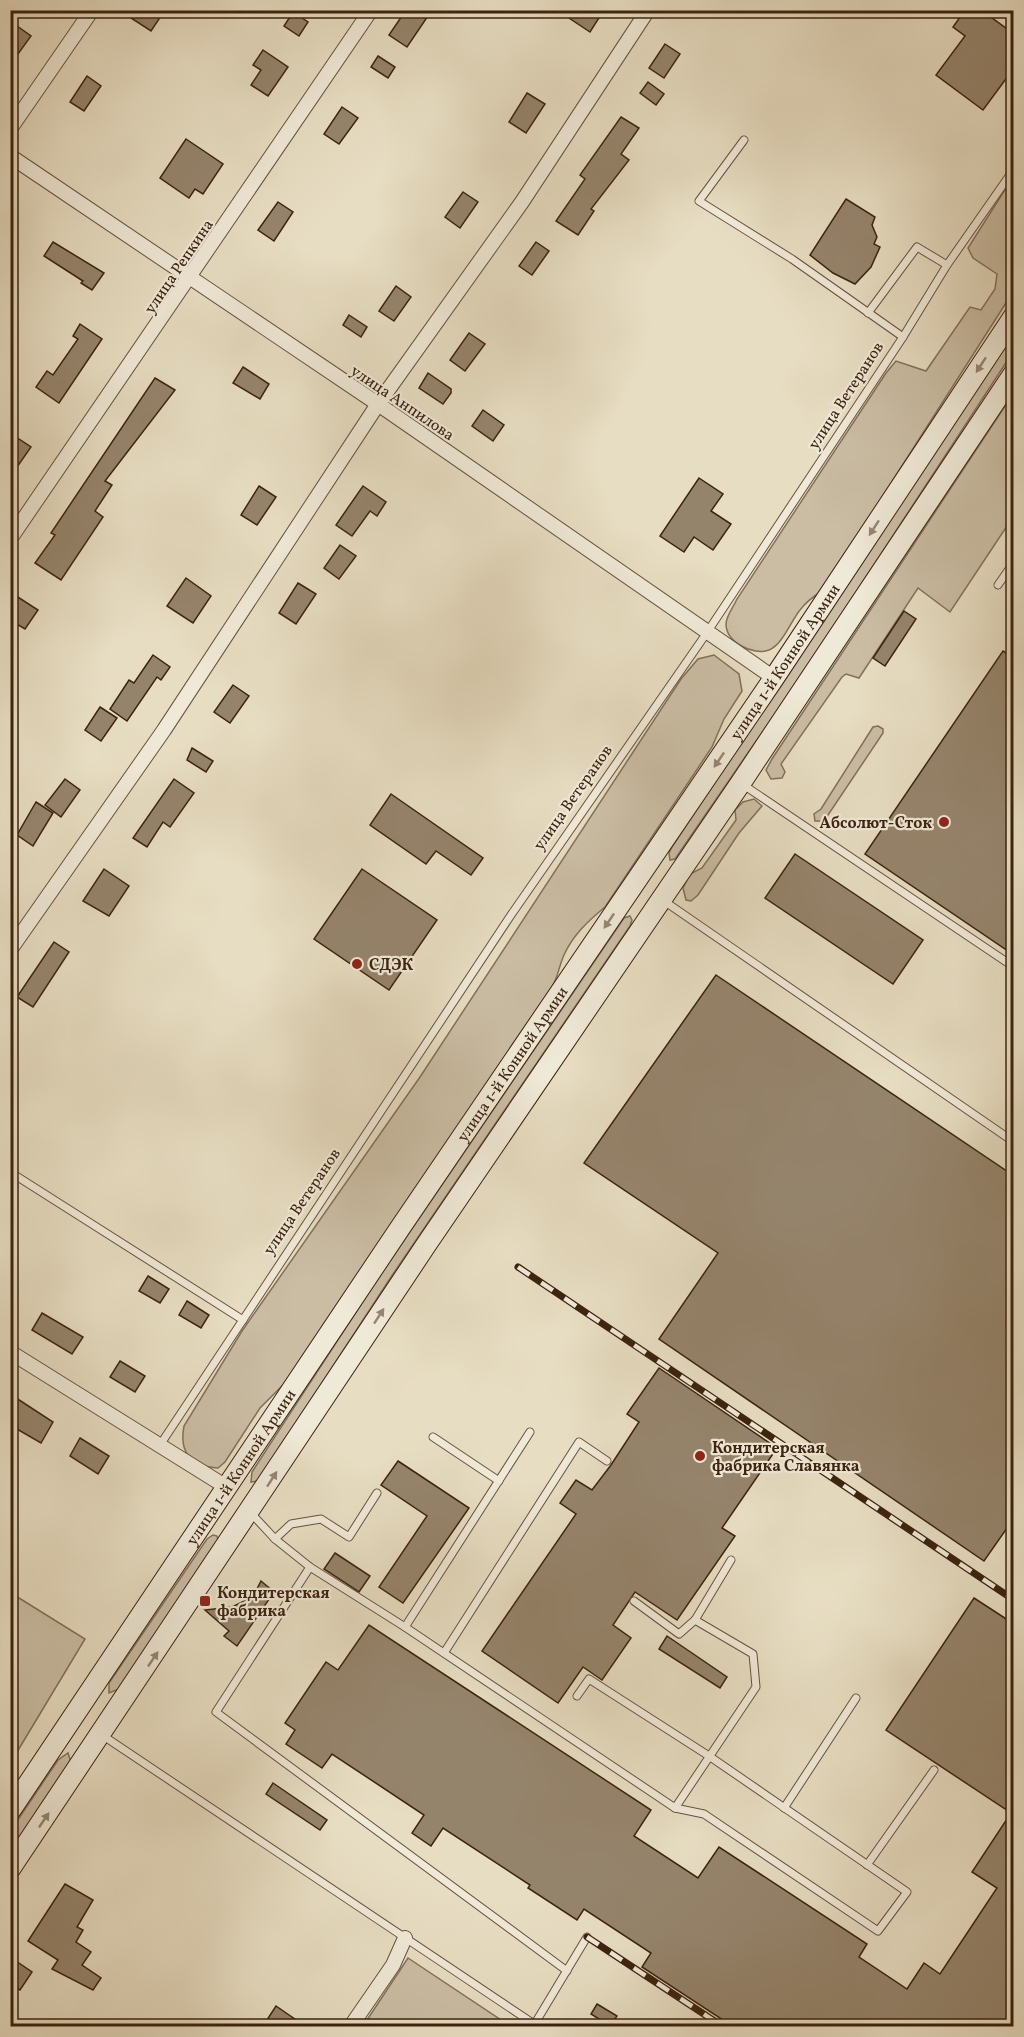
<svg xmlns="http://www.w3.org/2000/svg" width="1024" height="2037" font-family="Vollkorn,serif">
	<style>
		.grass { fill: #cabda4; stroke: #83705a; stroke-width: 1.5 }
		.building { fill: #95846c; stroke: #3c230f; stroke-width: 1.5 }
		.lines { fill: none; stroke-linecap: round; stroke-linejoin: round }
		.service-casing { stroke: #67523c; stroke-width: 9 }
		.minor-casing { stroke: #67523c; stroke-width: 16 }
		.secondary-casing { stroke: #3c230f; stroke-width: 22 }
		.service { stroke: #efe9d7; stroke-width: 7 }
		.minor { stroke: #efe9d7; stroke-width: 14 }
		.secondary { stroke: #efe9d7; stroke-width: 20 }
		.rail-casing { stroke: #3c230f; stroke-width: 7 }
		.rail { stroke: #efe9d7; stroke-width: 4.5; stroke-dasharray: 14; stroke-linecap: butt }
		.oneway { fill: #968673 }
		.poi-dot { fill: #8f2418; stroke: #efe9d7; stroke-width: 2 }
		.labels { text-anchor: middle; stroke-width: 4.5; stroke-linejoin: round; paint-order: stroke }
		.street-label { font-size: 16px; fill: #3c230f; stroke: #efe9d7 }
		.poi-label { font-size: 16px; font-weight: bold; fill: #3c230f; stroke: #efe9d7; text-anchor: start }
	</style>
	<rect width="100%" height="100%" fill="#e7ddc2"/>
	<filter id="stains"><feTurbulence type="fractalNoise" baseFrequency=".00333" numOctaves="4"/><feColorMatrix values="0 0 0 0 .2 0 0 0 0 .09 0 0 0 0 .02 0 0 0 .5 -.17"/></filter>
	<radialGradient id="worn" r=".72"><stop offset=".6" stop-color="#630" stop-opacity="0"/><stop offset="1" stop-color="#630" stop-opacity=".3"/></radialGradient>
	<g class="grass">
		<path d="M1013 177V292L822 591C814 596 806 602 800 610 791 621 783 644 769 650 753 656 726 642 726 624 726 616 734 606 737 599L886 373 896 361 926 371 970 307 981 310 995 289 997 274 973 258 968 248Z"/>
		<path d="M1013 333V352L805 670 675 859 670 860 669 853 672 847Z"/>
		<path d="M1013 394V517L950 612 918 588 859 678 846 674 842 677 781 764 785 772 782 778 771 779 766 770 772 759Z"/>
		<path d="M714 655 739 674 742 691 724 719 712 747 605 907C588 921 573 935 564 955 559 966 558 977 552 987L284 1384 260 1408 225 1462 218 1468C190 1466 179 1452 184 1426L242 1331 420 1077 681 679 698 659Z"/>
		<path d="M878 726 883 729V733L824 821H815L814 814 821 809 873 727Z"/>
		<path d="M754 799 762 806 739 833 698 895 691 901 686 900 683 888 690 874 702 868 736 820 735 810 743 802Z"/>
		<path d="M630 916 632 920 630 926 393 1274 258 1481 251 1482 252 1472 375 1283 624 918Z"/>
		<path d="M213 1535 217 1536 218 1540 119 1689 109 1693V1683L207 1539Z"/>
		<path d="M11 1593 85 1639 11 1762Z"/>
		<path d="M68 1753 71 1762 11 1850V1830L58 1760Z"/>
		<path d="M408 1958 510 2026H363Z"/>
	</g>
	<g class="building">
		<path d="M136 10H165L151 31 131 18Z"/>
		<path d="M406 10H432L407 47 389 35Z"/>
		<path d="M557 10H604L590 32Z"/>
		<path d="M965 10H981L1014 34V68L983 110 936 75 965 36 953 27Z"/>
		<path d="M293 12 308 22 299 36 284 26Z"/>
		<path d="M10 21 31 36 10 65Z"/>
		<path d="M665 44 680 54 664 78 649 68Z"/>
		<path d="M263 50 288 67 268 96 251 85 261 70 253 65Z"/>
		<path d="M378 56 395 67 388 78 371 67Z"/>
		<path d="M87 76 101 86 84 111 70 102Z"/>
		<path d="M648 82 664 94 656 105 640 93Z"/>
		<path d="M527 93 545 104 526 133 509 122Z"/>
		<path d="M342 107 358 118 339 144 324 134Z"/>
		<path d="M621 117 639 128 621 154 629 160 591 209 594 211 578 235 556 221 585 179 580 175Z"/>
		<path d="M186 139 223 164 203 194 195 189 189 198 160 178Z"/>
		<path d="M463 192 478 202 460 228 445 217Z"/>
		<path d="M846 199 875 217 872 225 877 237 874 244 880 247 871 267 855 284 833 273 810 255Z"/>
		<path d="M278 202 293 212 274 241 258 230Z"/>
		<path d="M53 242 104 273 92 290 81 283 83 281 44 256Z"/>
		<path d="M536 242 549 251 532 275 519 266Z"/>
		<path d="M396 286 411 297 394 321 379 311Z"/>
		<path d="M349 315 367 327 361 337 343 325Z"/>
		<path d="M80 324 102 339 59 403 36 387 47 371 53 375 78 339 73 336Z"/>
		<path d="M469 333 485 344 465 371 450 360Z"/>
		<path d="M243 367 269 384 260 399 233 383Z"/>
		<path d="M428 373 451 389V393L443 404 419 388Z"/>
		<path d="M155 378 175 390 105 481 112 485 95 511 103 517 61 580 35 563 55 535 51 533Z"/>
		<path d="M483 410 504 425 493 441 472 426Z"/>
		<path d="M10 433 31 447 10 477Z"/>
		<path d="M699 478 723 494 711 511 731 524 713 550 694 537 684 552 660 536Z"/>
		<path d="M259 486 276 497 257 525 241 515Z"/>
		<path d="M363 486 386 502 377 516 370 511 352 536 336 525Z"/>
		<path d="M340 545 356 556 339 579 324 568Z"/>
		<path d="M186 578 211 596 193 623 167 606Z"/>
		<path d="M298 583 316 594 296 624 279 613Z"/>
		<path d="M10 592 38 610 25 629 10 620Z"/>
		<path d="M904 611 916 619 885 666 873 658Z"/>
		<path d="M1003 651 1014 658V955L865 854Z"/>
		<path d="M153 655 170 667 161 680 157 677 127 721 110 709 129 680 134 683Z"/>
		<path d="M233 685 249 696 230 723 214 712Z"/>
		<path d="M100 707 117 718 101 741 85 730Z"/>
		<path d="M192 748 213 761 206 772 187 760Z"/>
		<path d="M65 779 80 790 61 817 45 805Z"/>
		<path d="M174 779 194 793 170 827 163 822 147 847 133 838Z"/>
		<path d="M391 794 483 858 471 875 436 851 426 864 370 825Z"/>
		<path d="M36 802 53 813 33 846 17 835Z"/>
		<path d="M795 854 923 940 893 984 765 898Z"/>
		<path d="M104 869 129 886 109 916 83 901Z"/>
		<path d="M362 869 437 920 389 990 314 939Z"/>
		<path d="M54 942 69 952 33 1007 17 997Z"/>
		<path d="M716 975 1014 1176V1518L984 1561 659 1339 718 1253 584 1163Z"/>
		<path d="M148 1276 169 1289 160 1303 139 1291Z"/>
		<path d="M187 1301 209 1315 201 1328 179 1315Z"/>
		<path d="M42 1313 83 1337 72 1354 32 1330Z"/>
		<path d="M120 1361 145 1376 135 1392 110 1377Z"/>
		<path d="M659 1368 777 1448 722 1528 735 1536 677 1620 635 1592 613 1625 631 1638 602 1680 583 1667 558 1703 482 1651 576 1514 560 1503 576 1480 592 1490 611 1465 639 1422 627 1414Z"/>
		<path d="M10 1394 53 1422 41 1443 10 1425Z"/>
		<path d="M80 1438 109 1456 98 1474 70 1456Z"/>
		<path d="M398 1461 469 1508 403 1603 379 1587 427 1516 381 1485Z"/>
		<path d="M335 1553 370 1576 359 1592 324 1569Z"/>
		<path d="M261 1581 274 1592 237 1646 224 1636 229 1631 205 1610 232 1607 253 1597Z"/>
		<path d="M974 1598 1014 1624V2026H732L642 1967 651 1953 584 1909 577 1920 528 1888 530 1885 443 1828 431 1846 412 1833 424 1815 332 1754 322 1768 286 1744 295 1730 285 1723 326 1662 338 1670 369 1625 651 1810 634 1836 698 1878 719 1847 867 1944 859 1957 907 1989 924 1963 940 1974 997 1888 972 1872 1011 1813 886 1730Z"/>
		<path d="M667 1636 727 1677 720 1688 659 1649Z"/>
		<path d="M273 1783 327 1820 320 1830 266 1794Z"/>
		<path d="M65 1884 93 1900 77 1927 83 1930 76 1942 91 1952 82 1965 101 1978 93 1990 52 1969 58 1960 28 1941Z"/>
		<path d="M10 1957 32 1972 20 1990 10 1984Z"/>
		<path d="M597 2004 617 2016 610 2026 591 2014Z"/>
		<path d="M276 2006 305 2026H263Z"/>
	</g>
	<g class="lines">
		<defs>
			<g id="service">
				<path d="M744 140 699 201 792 259 903 337"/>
				<path d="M868 313 917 247 947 265"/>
				<path d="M998 585 1014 562"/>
				<path d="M742 784 1014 967"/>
				<path d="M664 901 1014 1142"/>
				<path d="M10 1172 243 1320"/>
				<path d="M433 1437 499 1481"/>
				<path d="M160 1445 511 915 706 634 903 337 947 265 1014 169"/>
				<path d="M250 1512 275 1539 310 1567 405 1627 675 1808 704 1814 878 1931 907 1892 709 1756 589 1679 577 1696"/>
				<path d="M275 1539 291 1524 321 1519 349 1537 377 1493"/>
				<path d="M310 1567 216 1712 567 1971"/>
				<path d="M634 1601 679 1634 695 1620 753 1654 756 1687 675 1808"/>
				<path d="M695 1620 731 1560"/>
				<path d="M405 1627 530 1432"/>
				<path d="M444 1653 579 1442 607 1461"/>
				<path d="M102 1735 537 2026"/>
				<path d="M784 1808 856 1698"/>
				<path d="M867 1865 934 1770"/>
				<path d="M534 2025 587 1937"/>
			</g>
			<g id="minor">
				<path d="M10 129 92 10"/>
				<path d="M10 156 378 404 774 678"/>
				<path d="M10 539 371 10"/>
				<path d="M10 950 164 730 378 404 522 202 648 10"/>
				<path d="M10 1352 228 1488"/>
				<path d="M351 2026 393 1965 405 1938"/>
			</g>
			<g id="secondary">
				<path id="s1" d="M10 1811 400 1228 774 678 1014 316"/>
				<path d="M10 1869 426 1245 740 784 1014 373"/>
			</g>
		</defs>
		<use href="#service" class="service-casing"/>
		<use href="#minor" class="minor-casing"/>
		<use href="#secondary" class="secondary-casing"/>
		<use href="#service" class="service"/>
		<use href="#minor" class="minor"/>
		<use href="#secondary" class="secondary"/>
		<defs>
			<g id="rail">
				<path d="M518 1267 1014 1600"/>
				<path d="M587 1937 722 2026"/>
			</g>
		</defs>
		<use href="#rail" class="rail-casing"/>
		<use href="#rail" class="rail"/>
	</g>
	<defs><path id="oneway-solid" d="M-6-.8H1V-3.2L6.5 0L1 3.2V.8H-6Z" transform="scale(1.5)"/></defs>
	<g class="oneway">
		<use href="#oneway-solid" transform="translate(981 365) rotate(123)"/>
		<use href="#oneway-solid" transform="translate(874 528) rotate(123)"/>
		<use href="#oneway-solid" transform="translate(719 760) rotate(124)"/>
		<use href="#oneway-solid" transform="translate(609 921) rotate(124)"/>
		<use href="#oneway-solid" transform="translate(379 1316) rotate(-57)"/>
		<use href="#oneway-solid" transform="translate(272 1479) rotate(-57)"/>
		<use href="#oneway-solid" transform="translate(153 1659) rotate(-56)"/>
		<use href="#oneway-solid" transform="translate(44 1820) rotate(-56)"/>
	</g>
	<g class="poi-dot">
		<circle cx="944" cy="822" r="6"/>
		<circle cx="357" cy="964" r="6"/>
		<circle cx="700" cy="1456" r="6"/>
		<rect x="199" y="1595" width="12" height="12" rx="3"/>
	</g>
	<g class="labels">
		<g class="street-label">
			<text transform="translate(178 266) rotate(-56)" y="6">улица Репкина</text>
			<text transform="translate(845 395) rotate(-57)" y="6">улица Ветеранов</text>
			<text transform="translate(403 402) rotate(34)" y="6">улица Анпилова</text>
			<text dy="6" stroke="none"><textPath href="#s1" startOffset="1386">улица 1-й Конной Армии</textPath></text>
			<text transform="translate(572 797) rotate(-55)" y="6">улица Ветеранов</text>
			<text dy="6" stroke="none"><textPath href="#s1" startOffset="900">улица 1-й Конной Армии</textPath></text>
			<text transform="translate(301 1201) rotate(-56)" y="6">улица Ветеранов</text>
			<text dy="6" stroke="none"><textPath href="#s1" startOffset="414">улица 1-й Конной Армии</textPath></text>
		</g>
		<g class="poi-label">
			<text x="932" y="828" text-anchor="end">Абсолют-Сток</text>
			<text x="369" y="970">СДЭК</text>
			<text x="712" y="1453">Кондитерская<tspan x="712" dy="18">фабрика Славянка</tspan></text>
			<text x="217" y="1598">Кондитерская<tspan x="217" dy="18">фабрика</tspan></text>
		</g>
	</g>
	<rect width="1024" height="2037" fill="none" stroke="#e7ddc2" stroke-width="36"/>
	<rect x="12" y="12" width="1000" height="2013" fill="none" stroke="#3c230f" stroke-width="3"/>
	<rect x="18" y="18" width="988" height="2001" fill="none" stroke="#3c230f" stroke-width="1.5"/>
	<rect width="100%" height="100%" filter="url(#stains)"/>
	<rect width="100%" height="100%" fill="url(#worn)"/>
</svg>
